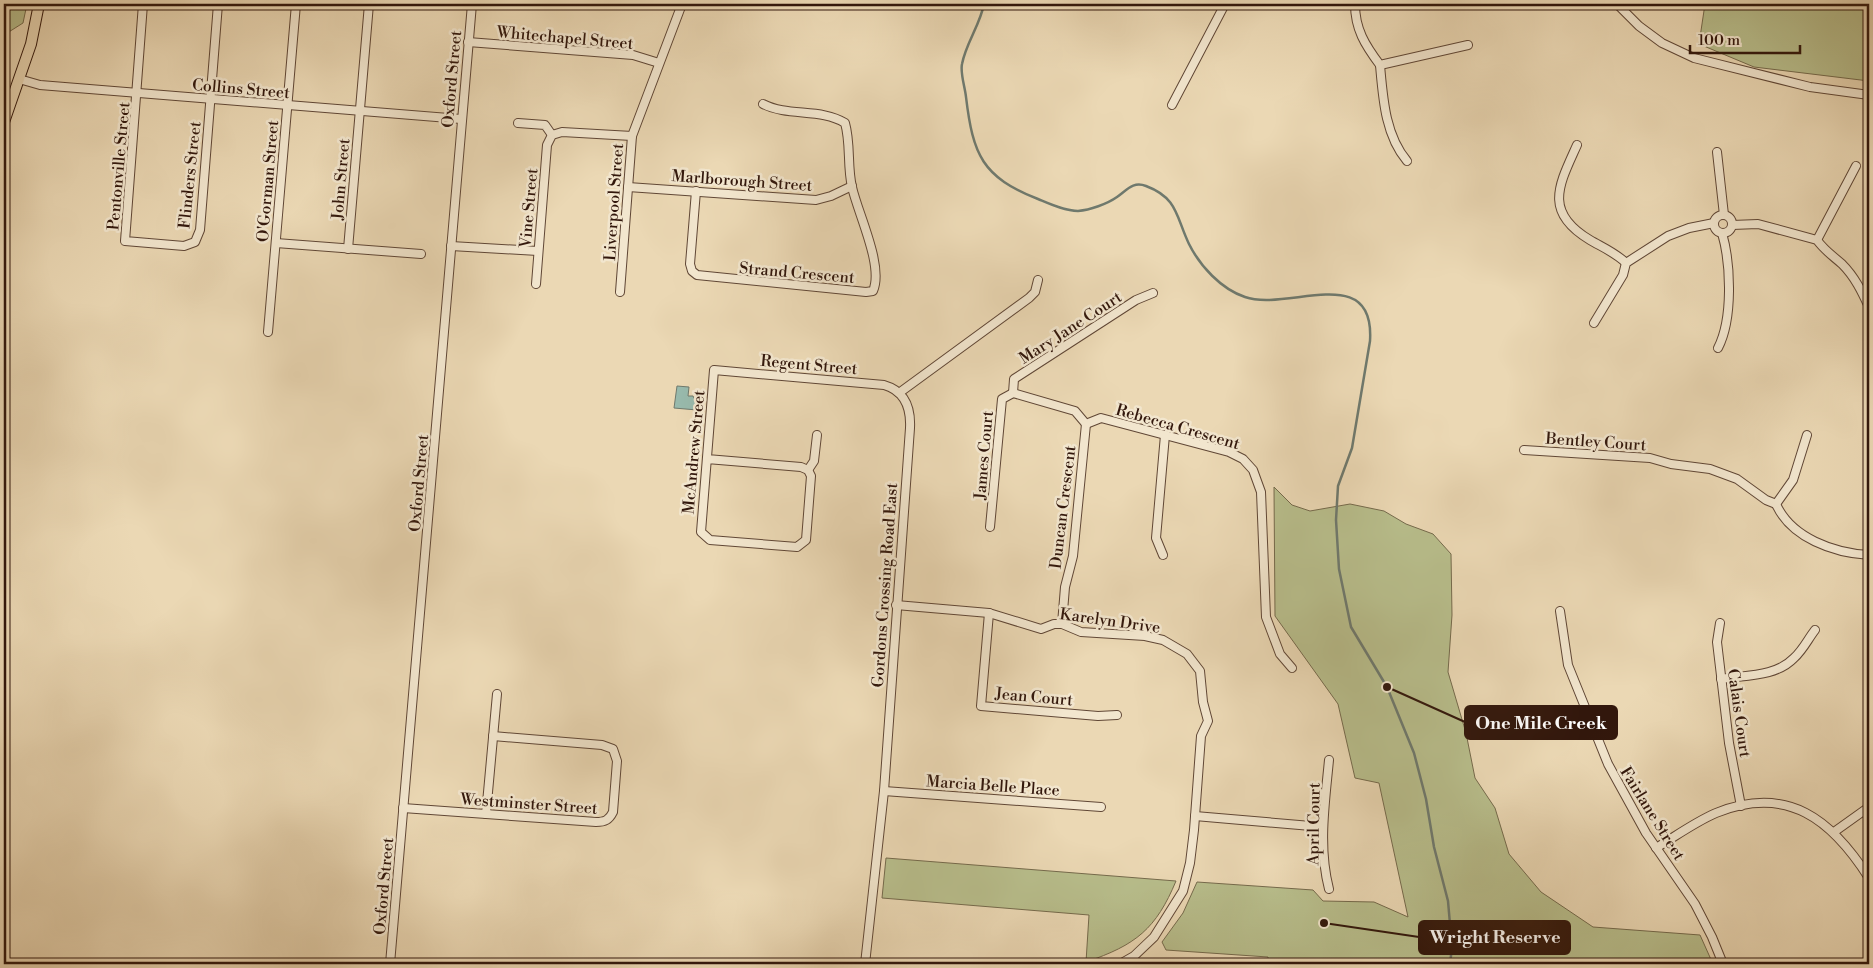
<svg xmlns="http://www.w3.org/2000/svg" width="1873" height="968" font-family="'Libre Bodoni',serif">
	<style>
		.green { fill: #b8be8c; stroke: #756a4c }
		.water { fill: #98baad; stroke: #6f796d }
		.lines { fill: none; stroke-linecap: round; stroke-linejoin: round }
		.stream { stroke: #6f796d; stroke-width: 2.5 }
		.minor-casing { stroke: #604736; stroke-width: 10 }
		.major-casing { stroke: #32170c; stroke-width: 12 }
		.minor { stroke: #f2e6ce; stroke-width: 8 }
		.major { stroke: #ebd8b4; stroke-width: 10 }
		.labels { text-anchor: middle; stroke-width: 5; stroke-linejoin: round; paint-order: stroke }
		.street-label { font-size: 16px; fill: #32170c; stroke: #f2e6ce }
		.leader { fill: none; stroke: #32170c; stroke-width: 2 }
		.callout-dot { fill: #32170c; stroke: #f2e6ce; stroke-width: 2 }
		.callout { fill: #32170c; stroke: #32170c; stroke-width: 2 }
		.callout-label { font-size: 18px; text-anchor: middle; font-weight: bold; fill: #fff }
	</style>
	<rect width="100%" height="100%" fill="#ebd8b4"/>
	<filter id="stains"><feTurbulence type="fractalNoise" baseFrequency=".004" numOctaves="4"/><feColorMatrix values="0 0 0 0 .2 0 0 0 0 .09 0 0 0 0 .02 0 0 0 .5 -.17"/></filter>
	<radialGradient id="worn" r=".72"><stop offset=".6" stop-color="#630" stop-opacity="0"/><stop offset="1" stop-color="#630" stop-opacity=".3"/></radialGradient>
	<g class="green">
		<path d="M4 4H27L23 23 4 35Z"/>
		<path d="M1705 4H1869V81L1754 67 1699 44Z"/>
		<path d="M1274 487 1292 505 1310 511 1350 504 1384 511 1406 524 1433 534 1451 554 1452 615 1448 672 1466 733 1475 778 1495 808 1509 854 1541 892 1593 927 1700 935 1713 964H1268V957L1166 950 1162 942 1183 913 1197 882 1313 890 1323 901 1374 902 1408 917 1379 783 1355 778 1338 704 1275 616Z"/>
		<path d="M886 858 1176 881C1156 929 1136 945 1086 962L1089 915 882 898Z"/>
	</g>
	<path class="water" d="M677 386 689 387 688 396H693L697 404V410L674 408Z"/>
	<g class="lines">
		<path class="stream" d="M984 4C980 25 966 43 962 64 960 73 965 87 966 97 973 155 982 177 1038 199 1050 204 1065 211 1078 211 1090 210 1107 204 1117 197 1127 190 1133 181 1146 186 1178 198 1176 217 1189 244 1200 266 1221 289 1245 297 1288 312 1375 261 1370 341L1352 448 1338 486 1336 520 1339 569 1351 627 1387 687 1414 753 1426 799 1434 847 1448 901 1452 947 1450 964"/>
		<defs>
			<g id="minor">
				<path d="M143 4 125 241 184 246 195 242 200 230 218 4"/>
				<path d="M1355 4C1355 29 1365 45 1380 65L1468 45"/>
				<path d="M1617 4 1639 26 1662 43 1694 58 1810 87 1869 95"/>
				<path d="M468 42 633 55 659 63"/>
				<path d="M1380 65C1383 98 1385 135 1407 161"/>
				<path d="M19 79 40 85 461 119"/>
				<path d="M1172 105 1225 4"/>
				<path d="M518 123 545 125 552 135"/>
				<path d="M1577 145C1559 185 1543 212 1590 240 1602 247 1616 253 1626 263"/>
				<path d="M1717 152 1724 215"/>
				<path d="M628 187 816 200 831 196 852 186"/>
				<path d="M696 191 690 264 692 271 697 275 866 292 873 291C884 266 858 214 852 187 847 166 851 144 845 123 821 108 788 117 763 104"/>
				<circle cx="1723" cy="224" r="9"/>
				<path d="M1732 225 1758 224 1817 240C1824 250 1833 256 1842 264 1855 277 1862 292 1869 307"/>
				<path d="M1817 240 1856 166"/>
				<path d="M276 243 421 254"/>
				<path d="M451 246 538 251"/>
				<path d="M348 249 369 4"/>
				<path d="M536 284 547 145 552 135 562 132 632 136"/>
				<path d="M620 292 632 136 682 4"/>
				<path d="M1594 323 1623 275 1626 263 1668 236 1689 228 1714 223"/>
				<path d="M268 332 296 4"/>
				<path d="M1718 348C1733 319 1731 264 1722 233"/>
				<path d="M899 393 1029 298 1035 292 1038 280"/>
				<path d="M1013 393 1075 411 1086 424 1101 418 1229 452 1243 459 1253 470 1261 492 1266 617 1280 654 1292 668"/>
				<path d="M1013 393 1014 379 1136 300 1153 293"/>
				<path d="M1524 450 1650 458 1671 464 1710 469 1737 479 1766 500 1776 504"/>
				<path d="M707 459 801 467 808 470 811 476 806 540 797 547 710 540 701 532 714 370 884 385C905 391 911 408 910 428L884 791 865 964"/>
				<path d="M808 470 814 461 817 435"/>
				<path d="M1776 504C1791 538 1834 553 1869 555"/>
				<path d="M1776 504 1793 480 1807 435"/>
				<path d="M990 527 1002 399 1013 393"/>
				<path d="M1163 555 1156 538 1165 435"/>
				<path d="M896 605 989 613 1041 629 1054 624H1062L1081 632 1145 636 1163 640 1187 654 1200 671 1203 702 1208 721 1201 736 1194 830 1190 863 1183 891 1154 937 1134 956 1120 964"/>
				<path d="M1560 611 1568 665 1608 764 1646 833 1695 904 1712 937 1723 964"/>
				<path d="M989 613 981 706 1098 716 1117 715"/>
				<path d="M1720 623 1717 642 1729 743 1741 806"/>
				<path d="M1062 624 1065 587 1073 556 1086 424"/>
				<path d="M1721 679C1745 675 1776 677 1794 658 1803 650 1808 639 1815 630"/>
				<path d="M1329 760C1325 803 1318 847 1329 889"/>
				<path d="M884 791 1101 807"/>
				<path d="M403 808 596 822C605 822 609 820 613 812L617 761 613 749 602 745 493 736"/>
				<path d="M486 814 497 694"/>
				<path d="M1195 816 1323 827"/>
				<path d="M1834 832 1869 807"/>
				<path d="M1656 848C1676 836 1695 822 1716 813 1788 784 1832 820 1869 878"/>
				<path d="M390 964 472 4"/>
			</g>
			<path id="major" d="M4 122 31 44 39 4"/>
		</defs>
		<use href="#minor" class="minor-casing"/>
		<use href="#major" class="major-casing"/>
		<use href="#minor" class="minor"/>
		<use href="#major" class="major"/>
	</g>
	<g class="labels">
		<g class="street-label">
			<text transform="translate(565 37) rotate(5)" y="6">Whitechapel Street</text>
			<text transform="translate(451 79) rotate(-85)" y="6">Oxford Street</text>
			<text transform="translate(241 88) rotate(5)" y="6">Collins Street</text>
			<text transform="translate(118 166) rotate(-85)" y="6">Pentonville Street</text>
			<text transform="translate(189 175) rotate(-84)" y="6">Flinders Street</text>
			<text transform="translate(340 179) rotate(-85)" y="6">John Street</text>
			<text transform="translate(742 180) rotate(4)" y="6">Marlborough Street</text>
			<text transform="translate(267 181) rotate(-85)" y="6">O'Gorman Street</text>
			<text transform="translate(613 202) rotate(-86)" y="6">Liverpool Street</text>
			<text transform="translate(528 208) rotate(-85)" y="6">Vine Street</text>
			<text transform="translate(797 272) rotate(5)" y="6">Strand Crescent</text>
			<text transform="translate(1070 327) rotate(-33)" y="6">Mary Jane Court</text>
			<text transform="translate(809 364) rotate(5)" y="6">Regent Street</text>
			<text transform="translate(1178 426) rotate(16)" y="6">Rebecca Crescent</text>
			<text transform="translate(1596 441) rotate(4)" y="6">Bentley Court</text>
			<text transform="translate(693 452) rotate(-85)" y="6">McAndrew Street</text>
			<text transform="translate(983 455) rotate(-85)" y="6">James Court</text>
			<text transform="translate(418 483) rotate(-85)" y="6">Oxford Street</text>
			<text transform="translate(1062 507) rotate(-83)" y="6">Duncan Crescent</text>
			<text transform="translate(884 585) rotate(-86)" y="6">Gordons Crossing Road East</text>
			<text transform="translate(1110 620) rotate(8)" y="6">Karelyn Drive</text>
			<text transform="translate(1034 696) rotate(5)" y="6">Jean Court</text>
			<text transform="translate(1740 713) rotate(82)" y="6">Calais Court</text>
			<text transform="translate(993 785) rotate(4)" y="6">Marcia Belle Place</text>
			<text transform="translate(529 803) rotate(4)" y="6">Westminster Street</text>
			<text transform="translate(1653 813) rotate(58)" y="6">Fairlane Street</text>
			<text transform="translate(1313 824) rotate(-89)" y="6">April Court</text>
			<text transform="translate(383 886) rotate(-85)" y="6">Oxford Street</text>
		</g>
	</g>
	<path class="leader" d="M1387 687L1465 722M1324 923L1419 937"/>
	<g class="callout-dot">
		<circle cx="1387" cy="687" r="5"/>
		<circle cx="1324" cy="923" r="5"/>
	</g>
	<g class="callout">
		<rect x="1465" y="706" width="152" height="33" rx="5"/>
		<rect x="1419" y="921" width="151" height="33" rx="5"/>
	</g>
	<g class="callout-label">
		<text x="1541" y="729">One Mile Creek</text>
		<text x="1495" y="943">Wright Reserve</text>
	</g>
	<rect width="1873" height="968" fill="none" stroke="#ebd8b4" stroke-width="20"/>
	<rect x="5" y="5" width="1863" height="958" fill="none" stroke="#32170c" stroke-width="2.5"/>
	<rect x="10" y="10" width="1853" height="948" fill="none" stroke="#32170c"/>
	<path d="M1690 45v8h110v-8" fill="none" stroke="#32170c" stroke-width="2.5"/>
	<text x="1698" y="45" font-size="15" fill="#32170c" stroke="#f2e6ce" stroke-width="4" paint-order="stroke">100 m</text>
	<rect width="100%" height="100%" filter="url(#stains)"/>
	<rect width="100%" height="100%" fill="url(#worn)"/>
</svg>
